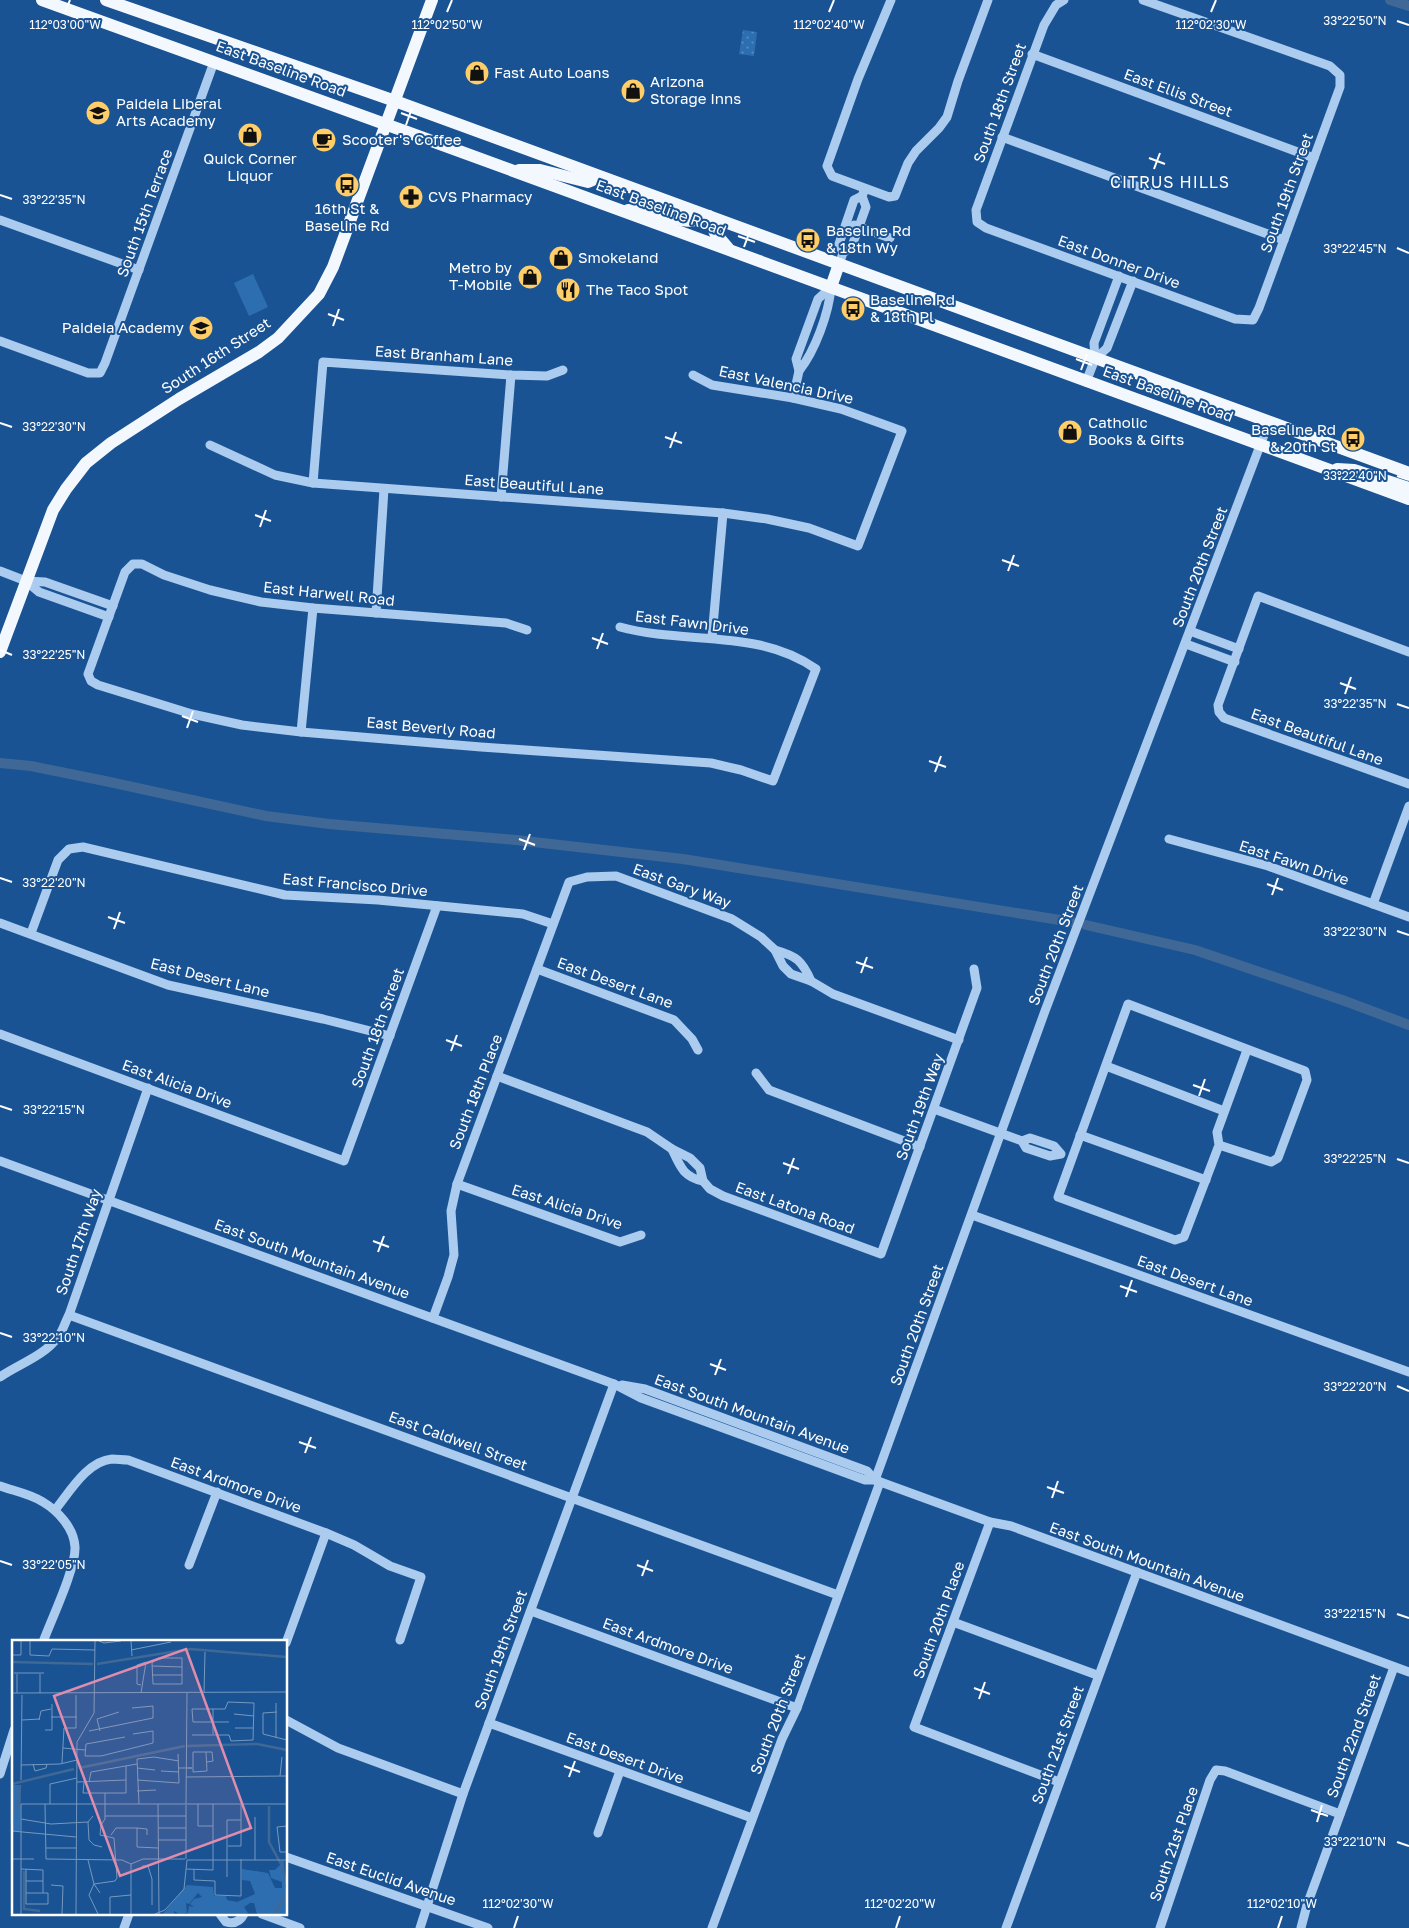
<svg xmlns="http://www.w3.org/2000/svg" width="1409" height="1928" font-family="'Golos Text',sans-serif">
	<style>
		.park { fill: url(#park-dots) }
		.pitch { fill: #2d6eb1 }
		.lines { fill: none; stroke-linecap: round; stroke-linejoin: round }
		.canal { stroke: #3f6896; stroke-width: 10 }
		.minor { stroke: #abccef; stroke-width: 9 }
		.major { stroke: #f3f8ff; stroke-width: 12 }
		.ticks { fill: none; stroke: #fff; stroke-width: 2 }
		.labels { text-anchor: middle; stroke-width: 4; stroke-linejoin: round; paint-order: stroke }
		.street-label { font-size: 15px; fill: #fff; stroke: #1a5393 }
		.poi-label { font-size: 15px; fill: #fff; stroke: #1a5393; text-anchor: start }
		.neighbourhood-label { font-size: 16px; letter-spacing: 1px; fill: #fff; stroke: #1a5393 }
		.inset-river { fill: none; stroke: #3f6896; stroke-width: 2.5 }
		.inset-road { fill: none; stroke: #7698be; stroke-width: 1 }
		.view { fill: #e08cad; fill-opacity: 0.15; stroke: #e08cad; stroke-width: 2.5 }
		.inset-edge { fill: none; stroke: #fff; stroke-width: 2.5 }
		.ticks-label { font-size: 12px; text-anchor: middle; fill: #fff; stroke: #1a5393; stroke-width: 4; stroke-linejoin: round; paint-order: stroke }
	</style>
	<defs>
		<pattern id="park-dots" width="8" height="8" patternUnits="userSpaceOnUse" patternTransform="scale(1.25)"><rect width="8" height="8" fill="#2d6eb1"/><path d="M2 2h.1M6 6h.1" fill="none" stroke="#578bc1" stroke-width="1.8" stroke-linecap="round"/></pattern>
	</defs>
	<rect width="100%" height="100%" fill="#1a5393"/>
	<path class="park" d="M743 30 757 32 754 56 739 54Z"/>
	<path class="pitch" d="M253 274 268 307 249 316 234 283Z"/>
	<g class="lines">
		<g class="canal">
			<path d="M1390 0 1409 6"/>
			<path d="M0 763 31 766 105 781 266 816 329 824 516 840 683 859 1072 922"/>
			<path d="M1086 925 1195 950 1345 1001 1409 1025"/>
		</g>
		<g class="minor">
			<path d="M891 0 858 79 827 166 832 176 889 197 895 196 908 163 916 151 939 128 947 117 958 81 988 0"/>
			<path d="M1064 0 1056 5 1044 25 976 210 977 222 986 228 1235 319 1253 320 1259 308 1340 87V75L1330 66 1143 0"/>
			<path d="M1032 54 1314 158"/>
			<path d="M1002 137 1284 240"/>
			<path d="M0 220 139 270"/>
			<path d="M854 225 890 238"/>
			<path d="M843 253 839 244 854 200 862 196"/>
			<path d="M839 264 843 253 852 246 866 207 862 196 865 189"/>
			<path d="M0 341 88 373H100L105 363 214 62"/>
			<path d="M1095 359 1107 348 1133 281"/>
			<path d="M799 371C815 351 829 313 831 287"/>
			<path d="M1086 382 1095 359 1094 343 1119 276"/>
			<path d="M793 398 799 371 796 359 818 299 831 287"/>
			<path d="M210 445 275 475 313 483 723 513 767 519 809 528 858 546 902 431 841 409 793 398 712 385 693 375"/>
			<path d="M313 483 323 362 511 375 547 376 563 370"/>
			<path d="M501 497 511 375"/>
			<path d="M0 571 26 581 45 582 113 606"/>
			<path d="M26 581 39 592 109 617"/>
			<path d="M376 613 384 489"/>
			<path d="M527 630 506 623 313 608 261 602 210 590 164 575 142 564H133L125 572 88 674 91 681 98 685 192 714 242 725 301 732 481 747 711 763 741 770 773 781 816 669C758 628 685 645 620 627"/>
			<path d="M1190 631 1239 649"/>
			<path d="M712 637 723 513"/>
			<path d="M1186 644 1235 662"/>
			<path d="M1409 652 1258 596 1218 705 1219 712 1224 718 1409 784"/>
			<path d="M301 732 313 608"/>
			<path d="M1169 839 1268 866 1409 917"/>
			<path d="M1373 904 1409 806"/>
			<path d="M0 923 168 985 323 1019 390 1036"/>
			<path d="M31 933 58 860 69 849 83 847 285 895 378 900 523 914 553 924"/>
			<path d="M775 950C796 956 802 960 811 981"/>
			<path d="M537 969 674 1020 692 1039 698 1050"/>
			<path d="M0 1034 344 1161 437 906"/>
			<path d="M1106 1066 1224 1111"/>
			<path d="M756 1073 769 1090 920 1147"/>
			<path d="M497 1076 647 1132 672 1149 690 1158 700 1168 703 1181 710 1189 723 1196 881 1254 977 988 974 969"/>
			<path d="M934 1109 1022 1141 1030 1138 1054 1146 1061 1154 1050 1156 1026 1148 1022 1141"/>
			<path d="M1080 1135 1206 1180"/>
			<path d="M1219 1145 1271 1162 1278 1158 1307 1080 1305 1071 1128 1004 1058 1197 1175 1240 1184 1237 1219 1145 1217 1132 1247 1050"/>
			<path d="M672 1149C680 1166 683 1177 703 1181"/>
			<path d="M0 1161 614 1384 641 1398 865 1480H875L990 1522 1011 1526 1409 1672"/>
			<path d="M457 1184 620 1242 641 1235"/>
			<path d="M972 1215 1409 1372"/>
			<path d="M69 1315 838 1595"/>
			<path d="M433 1318 448 1277 454 1255 451 1211 457 1184 569 882 587 877 616 876 732 919 761 937 775 950 783 966 791 974 811 981 833 994 959 1040"/>
			<path d="M0 1377C19 1364 44 1356 58 1337 63 1331 65 1322 69 1315L148 1088"/>
			<path d="M622 1385 645 1389 867 1471 875 1480"/>
			<path d="M875 1480 1045 1011 1269 422"/>
			<path d="M0 1486C14 1491 31 1494 43 1502 58 1511 74 1528 75 1547 76 1568 51 1620 43 1642"/>
			<path d="M55 1510C69 1493 87 1461 112 1459 117 1459 123 1460 128 1460L326 1533 354 1545 390 1566 421 1577 400 1640"/>
			<path d="M990 1522 914 1727 1059 1782"/>
			<path d="M189 1565 217 1492"/>
			<path d="M531 1611 797 1708"/>
			<path d="M953 1622 1097 1675"/>
			<path d="M286 1643 326 1533"/>
			<path d="M286 1720 338 1748 463 1794"/>
			<path d="M489 1723 752 1818"/>
			<path d="M0 1774 14 1730"/>
			<path d="M598 1833 620 1771"/>
			<path d="M286 1857 488 1928"/>
			<path d="M220 1914 226 1922C234 1924 240 1922 244 1914"/>
			<path d="M262 1914 300 1928"/>
			<path d="M124 1928 129 1914"/>
			<path d="M420 1928 463 1794 614 1384"/>
			<path d="M712 1928 782 1739 797 1708 880 1482"/>
			<path d="M1006 1928 1137 1572"/>
			<path d="M1160 1928 1210 1780 1216 1770 1225 1771 1340 1814"/>
			<path d="M1301 1928 1307 1905 1394 1667"/>
		</g>
		<g class="major">
			<path d="M42 0 407 132 1409 499"/>
			<path d="M106 0 395 101 1409 473"/>
			<path d="M519 170H540L588 182 595 179 597 176"/>
			<path d="M628 210C634 210 642 209 648 211 670 216 687 227 709 216L715 233 728 248"/>
			<path d="M831 287 839 264"/>
			<path d="M1337 469 1354 470 1409 488"/>
			<path d="M0 652 53 510 66 489 86 463 111 443 179 399 259 352 278 338 319 294 333 267 432 0"/>
		</g>
	</g>
	<path class="ticks" d="M65 12 70 0M447 12 452 0M829 12 834 0M1211 12 1216 0M1397 21 1409 25M401 113 417 119M406 125 412 108M1149 158 1165 164M1154 169 1160 153M0 195 12 199M738 236 755 242M744 247 750 231M1397 248 1409 253M328 314 344 320M333 326 339 309M1076 359 1092 365M1081 370 1087 354M0 423 12 427M665 437 682 443M670 448 676 432M1397 476 1409 480M255 515 271 521M260 527 266 510M1002 560 1019 566M1008 571 1014 555M592 638 608 644M597 649 603 633M0 650 12 655M1340 683 1356 689M1345 694 1351 677M1397 704 1409 708M182 716 198 722M187 728 193 711M929 761 946 767M935 772 941 756M519 839 535 845M524 850 530 834M0 878 12 882M1267 884 1283 890M1272 895 1278 878M108 917 125 923M114 929 120 912M1397 931 1409 935M856 962 873 968M861 973 867 957M446 1040 462 1046M451 1051 457 1035M1193 1085 1210 1091M1199 1096 1205 1079M0 1106 12 1110M1397 1159 1409 1163M783 1163 799 1169M788 1174 794 1158M373 1241 389 1247M378 1252 384 1236M1120 1286 1137 1292M1126 1297 1132 1280M0 1333 12 1337M710 1364 726 1370M715 1375 721 1359M1397 1386 1409 1391M299 1442 316 1448M305 1453 311 1437M1047 1487 1064 1493M1052 1498 1058 1481M0 1561 12 1565M637 1565 653 1571M642 1576 648 1560M1397 1614 1409 1618M974 1688 990 1694M979 1699 985 1682M564 1766 580 1772M569 1777 575 1761M1311 1810 1328 1816M1317 1822 1322 1805M1397 1842 1409 1846M514 1928 518 1916M896 1928 900 1916M1278 1928 1282 1916"/>
	<defs>
		<symbol id="shop-disc" viewBox="-11 -11 22 22"><circle r="9.5" fill="#ffce69" stroke="#1a5393"/><path d="M-5-2.5h2.3a2.7 3.5 0 0 1 5.4 0H5L5.5 6h-11ZM-1.5-2.5h3a1.5 2.3 0 0 0-3 0Z" fill="#111"/></symbol>
		<symbol id="school-disc" viewBox="-11 -11 22 22"><circle r="9.5" fill="#ffce69" stroke="#1a5393"/><path d="M0-5L7-2L0 1L-7-2ZM-4 1L0 2.5L4 1V4Q0 6-4 4Z" fill="#111"/></symbol>
		<symbol id="cafe-disc" viewBox="-11 -11 22 22"><circle r="9.5" fill="#ffce69" stroke="#1a5393"/><path d="M-5.5-4.5H6V0H3Q3 3.5 0 3.5H-2.5Q-5.5 3.5-5.5 0ZM3-3.2v2h1.7v-2ZM-6 4.5H4V6H-6Z" fill="#111"/></symbol>
		<symbol id="bus-disc" viewBox="-11 -11 22 22"><circle r="9.5" fill="#ffce69" stroke="#1a5393"/><path d="M-5-6H5V4H4V6H2V4H-2V6H-4V4H-5ZM-3.5-4V0h7V-4ZM-3.5 1.2v1.5H-2V1.2ZM2 1.2v1.5H3.5V1.2Z" fill="#111"/></symbol>
		<symbol id="pharmacy-disc" viewBox="-11 -11 22 22"><circle r="9.5" fill="#ffce69" stroke="#1a5393"/><path d="M-2-6h4v4h4v4h-4v4h-4v-4h-4v-4h4Z" fill="#111"/></symbol>
		<symbol id="restaurant-disc" viewBox="-11 -11 22 22"><circle r="9.5" fill="#ffce69" stroke="#1a5393"/><path d="M-5-6h1v4h1v-4h1v4h1v-4h1v5L-1.5 .5V6h-2V.5L-5-1ZM5-6V6H3V1.5H1.5Q1.5-4 5-6Z" fill="#111"/></symbol>
	</defs>
	<g fill-rule="evenodd">
		<use href="#shop-disc" x="463" y="59" width="28" height="28"/>
		<use href="#shop-disc" x="619" y="77" width="28" height="28"/>
		<use href="#school-disc" x="84" y="99" width="28" height="28"/>
		<use href="#shop-disc" x="236" y="121" width="28" height="28"/>
		<use href="#cafe-disc" x="310" y="126" width="28" height="28"/>
		<use href="#bus-disc" x="333" y="171" width="28" height="28"/>
		<use href="#pharmacy-disc" x="397" y="183" width="28" height="28"/>
		<use href="#bus-disc" x="794" y="226" width="28" height="28"/>
		<use href="#shop-disc" x="547" y="244" width="28" height="28"/>
		<use href="#shop-disc" x="516" y="263" width="28" height="28"/>
		<use href="#restaurant-disc" x="554" y="276" width="28" height="28"/>
		<use href="#bus-disc" x="839" y="295" width="28" height="28"/>
		<use href="#school-disc" x="187" y="314" width="28" height="28"/>
		<use href="#shop-disc" x="1056" y="418" width="28" height="28"/>
		<use href="#bus-disc" x="1339" y="425" width="28" height="28"/>
	</g>
	<g class="labels">
		<g class="street-label">
			<text transform="translate(281 69) rotate(20)" y="5">East Baseline Road</text>
			<text transform="translate(1178 93) rotate(20)" y="5">East Ellis Street</text>
			<text transform="translate(1000 103) rotate(-70)" y="5">South 18th Street</text>
			<text transform="translate(1287 193) rotate(-70)" y="5">South 19th Street</text>
			<text transform="translate(661 208) rotate(20)" y="5">East Baseline Road</text>
			<text transform="translate(145 213) rotate(-70)" y="5">South 15th Terrace</text>
			<text transform="translate(1119 262) rotate(20)" y="5">East Donner Drive</text>
			<text transform="translate(216 356) rotate(-33)" y="5">South 16th Street</text>
			<text transform="translate(444 356) rotate(4)" y="5">East Branham Lane</text>
			<text transform="translate(786 385) rotate(12)" y="5">East Valencia Drive</text>
			<text transform="translate(1168 394) rotate(20)" y="5">East Baseline Road</text>
			<text transform="translate(534 485) rotate(4)" y="5">East Beautiful Lane</text>
			<text transform="translate(1200 567) rotate(-69)" y="5">South 20th Street</text>
			<text transform="translate(329 594) rotate(6)" y="5">East Harwell Road</text>
			<text transform="translate(692 623) rotate(7)" y="5">East Fawn Drive</text>
			<text transform="translate(431 728) rotate(5)" y="5">East Beverly Road</text>
			<text transform="translate(1317 737) rotate(20)" y="5">East Beautiful Lane</text>
			<text transform="translate(1294 863) rotate(18)" y="5">East Fawn Drive</text>
			<text transform="translate(355 885) rotate(5)" y="5">East Francisco Drive</text>
			<text transform="translate(682 886) rotate(20)" y="5">East Gary Way</text>
			<text transform="translate(1056 945) rotate(-69)" y="5">South 20th Street</text>
			<text transform="translate(210 978) rotate(14)" y="5">East Desert Lane</text>
			<text transform="translate(615 983) rotate(20)" y="5">East Desert Lane</text>
			<text transform="translate(378 1028) rotate(-70)" y="5">South 18th Street</text>
			<text transform="translate(177 1084) rotate(20)" y="5">East Alicia Drive</text>
			<text transform="translate(476 1092) rotate(-69)" y="5">South 18th Place</text>
			<text transform="translate(920 1107) rotate(-70)" y="5">South 19th Way</text>
			<text transform="translate(567 1207) rotate(18)" y="5">East Alicia Drive</text>
			<text transform="translate(795 1208) rotate(20)" y="5">East Latona Road</text>
			<text transform="translate(79 1242) rotate(-71)" y="5">South 17th Way</text>
			<text transform="translate(312 1259) rotate(20)" y="5">East South Mountain Avenue</text>
			<text transform="translate(1195 1281) rotate(20)" y="5">East Desert Lane</text>
			<text transform="translate(917 1325) rotate(-70)" y="5">South 20th Street</text>
			<text transform="translate(752 1414) rotate(20)" y="5">East South Mountain Avenue</text>
			<text transform="translate(458 1441) rotate(20)" y="5">East Caldwell Street</text>
			<text transform="translate(236 1485) rotate(20)" y="5">East Ardmore Drive</text>
			<text transform="translate(1147 1562) rotate(20)" y="5">East South Mountain Avenue</text>
			<text transform="translate(939 1620) rotate(-70)" y="5">South 20th Place</text>
			<text transform="translate(668 1646) rotate(20)" y="5">East Ardmore Drive</text>
			<text transform="translate(501 1650) rotate(-70)" y="5">South 19th Street</text>
			<text transform="translate(778 1714) rotate(-69)" y="5">South 20th Street</text>
			<text transform="translate(1354 1736) rotate(-70)" y="5">South 22nd Street</text>
			<text transform="translate(1058 1745) rotate(-70)" y="5">South 21st Street</text>
			<text transform="translate(625 1758) rotate(20)" y="5">East Desert Drive</text>
			<text transform="translate(1174 1844) rotate(-71)" y="5">South 21st Place</text>
			<text transform="translate(391 1879) rotate(19)" y="5">East Euclid Avenue</text>
		</g>
		<g class="poi-label">
			<text x="494" y="78">Fast Auto Loans</text>
			<text x="650" y="87">Arizona<tspan x="650" dy="17">Storage Inns</tspan></text>
			<text x="116" y="109">Paideia Liberal<tspan x="116" dy="17">Arts Academy</tspan></text>
			<text x="342" y="145">Scooter's Coffee</text>
			<text x="250" y="164" text-anchor="middle">Quick Corner<tspan x="250" dy="17">Liquor</tspan></text>
			<text x="428" y="202">CVS Pharmacy</text>
			<text x="347" y="214" text-anchor="middle">16th St &amp;<tspan x="347" dy="17">Baseline Rd</tspan></text>
			<text x="826" y="236">Baseline Rd<tspan x="826" dy="17">&amp; 18th Wy</tspan></text>
			<text x="578" y="263">Smokeland</text>
			<text x="512" y="273" text-anchor="end">Metro by<tspan x="512" dy="17">T-Mobile</tspan></text>
			<text x="586" y="295">The Taco Spot</text>
			<text x="870" y="305">Baseline Rd<tspan x="870" dy="17">&amp; 18th Pl</tspan></text>
			<text x="184" y="333" text-anchor="end">Paideia Academy</text>
			<text x="1088" y="428">Catholic<tspan x="1088" dy="17">Books &amp; Gifts</tspan></text>
			<text x="1336" y="435" text-anchor="end">Baseline Rd<tspan x="1336" dy="17">&amp; 20th St</tspan></text>
		</g>
		<g class="neighbourhood-label">
			<text x="1170" y="188">CITRUS HILLS</text>
		</g>
	</g>
	<g transform="translate(12 1640)">
		<rect width="275" height="275" fill="#1a5393"/>
		<path d="M272 220 275 274H245L242 263H238L232 267 236 273 233 274H175L176 273 177 266 182 267 178 264 182 259 190 257 186 253 177 264 174 263 175 273 167 274 162 271V274H151L175 245 201 247 202 256H214L215 260 225 262 243 254 238 241 230 240V229L256 233 263 248H270V242L259 238 257 230H263L269 224 268 221Z" fill="#2d6eb1"/>
		<path d="M0 145H9L8 191H0ZM243 248H275V274H250L244 262ZM217 261 229 263V273H202V270Z" fill="#2d6eb1"/>
		<path class="inset-river" d="M0 22 81 24M85 24 178 9 275 17M175 106 245 104 275 110M67 128 173 106M0 144 62 129M257 166V202L270 226 275 246M0 179 2 168 7 165 8 145M12 231V269L28 271M262 274 275 254"/>
		<path class="inset-road" d="M18 1V15L37 16 40 9 83 10M87 1 92 3 109 1M119 1 120 16M119 10 159 2M0 15H9V1M146 18H170V44H141L140 23ZM140 26 170 27M2 33H32M28 34V53M140 35H170M129 45 125 44V25L134 22 129 53M0 53 275 52M5 53V34M192 53 193 12M264 63V98M265 72 251 73V94L275 100M222 74 242 76M39 77H65M10 80 28 79M27 80 29 71 39 69M223 88H241M33 90H40V64M77 91 141 78V66L120 68M88 91 85 79 107 72M201 94V69M180 95H217L219 101 241 100 242 63 216 62 213 69H180L181 82H217M113 97 74 104 73 116H89L141 103V91L121 94M51 108 73 110M194 112 195 131 181 132V112H200L201 121 195 122M50 123 52 88H64V55M21 124 23 131 34 128 35 124M9 125 48 124 65 120M125 128 143 130M167 128H180H176M149 131 167 132M268 136 270 117M174 137 275 136M9 140 10 55M125 140 167 143 166 114M65 142 114 140M72 142 71 153H114V126M77 142 79 132 125 124M125 151 144 150M33 164 34 219 110 220 119 224 131 219H173M38 164V144L65 138M127 164 125 119 142 117 167 121M146 164 147 274M174 164 175 53M186 164V186H201M81 176 76 182 77 200 82 205 90 207M93 176H174M9 179 39 184 76 182M275 186 265 187 268 212H275M125 188V207L146 208M146 188H174M0 191 64 197M99 195 104 188H125L135 189V195M146 200H174M216 206H229V164M34 208H64M0 219H22M174 219V165M76 220 82 244 77 255 86 274M175 220H275M243 220V177M130 226H136L140 239V265M9 229 31 230V253M174 229 201 230V164M182 229V240L203 241V255L229 256V219M215 237V180H229M14 241H31M39 245 51 246 50 274M14 253H36V264H14V229M88 253 82 244 103 241 105 238 102 198 88 195 89 185 93 179V153M9 274V164H275M64 274 65 102 82 73 83 1M98 274V257L119 255M119 274V224M143 274 153 270 172 249 175 220"/>
		<path class="view" d="M174 9 239 188 108 236 42 56Z"/>
		<rect width="275" height="275" class="inset-edge"/>
	</g>
	<g class="ticks-label">
		<text x="1355" y="25">33°22'50"N</text>
		<text x="65" y="29">112°03'00"W</text>
		<text x="447" y="29">112°02'50"W</text>
		<text x="829" y="29">112°02'40"W</text>
		<text x="1211" y="29">112°02'30"W</text>
		<text x="54" y="204">33°22'35"N</text>
		<text x="1355" y="253">33°22'45"N</text>
		<text x="54" y="431">33°22'30"N</text>
		<text x="1355" y="480">33°22'40"N</text>
		<text x="54" y="659">33°22'25"N</text>
		<text x="1355" y="708">33°22'35"N</text>
		<text x="54" y="887">33°22'20"N</text>
		<text x="1355" y="936">33°22'30"N</text>
		<text x="54" y="1114">33°22'15"N</text>
		<text x="1355" y="1163">33°22'25"N</text>
		<text x="54" y="1342">33°22'10"N</text>
		<text x="1355" y="1391">33°22'20"N</text>
		<text x="54" y="1569">33°22'05"N</text>
		<text x="1355" y="1618">33°22'15"N</text>
		<text x="1355" y="1846">33°22'10"N</text>
		<text x="518" y="1908">112°02'30"W</text>
		<text x="900" y="1908">112°02'20"W</text>
		<text x="1282" y="1908">112°02'10"W</text>
	</g>
</svg>
